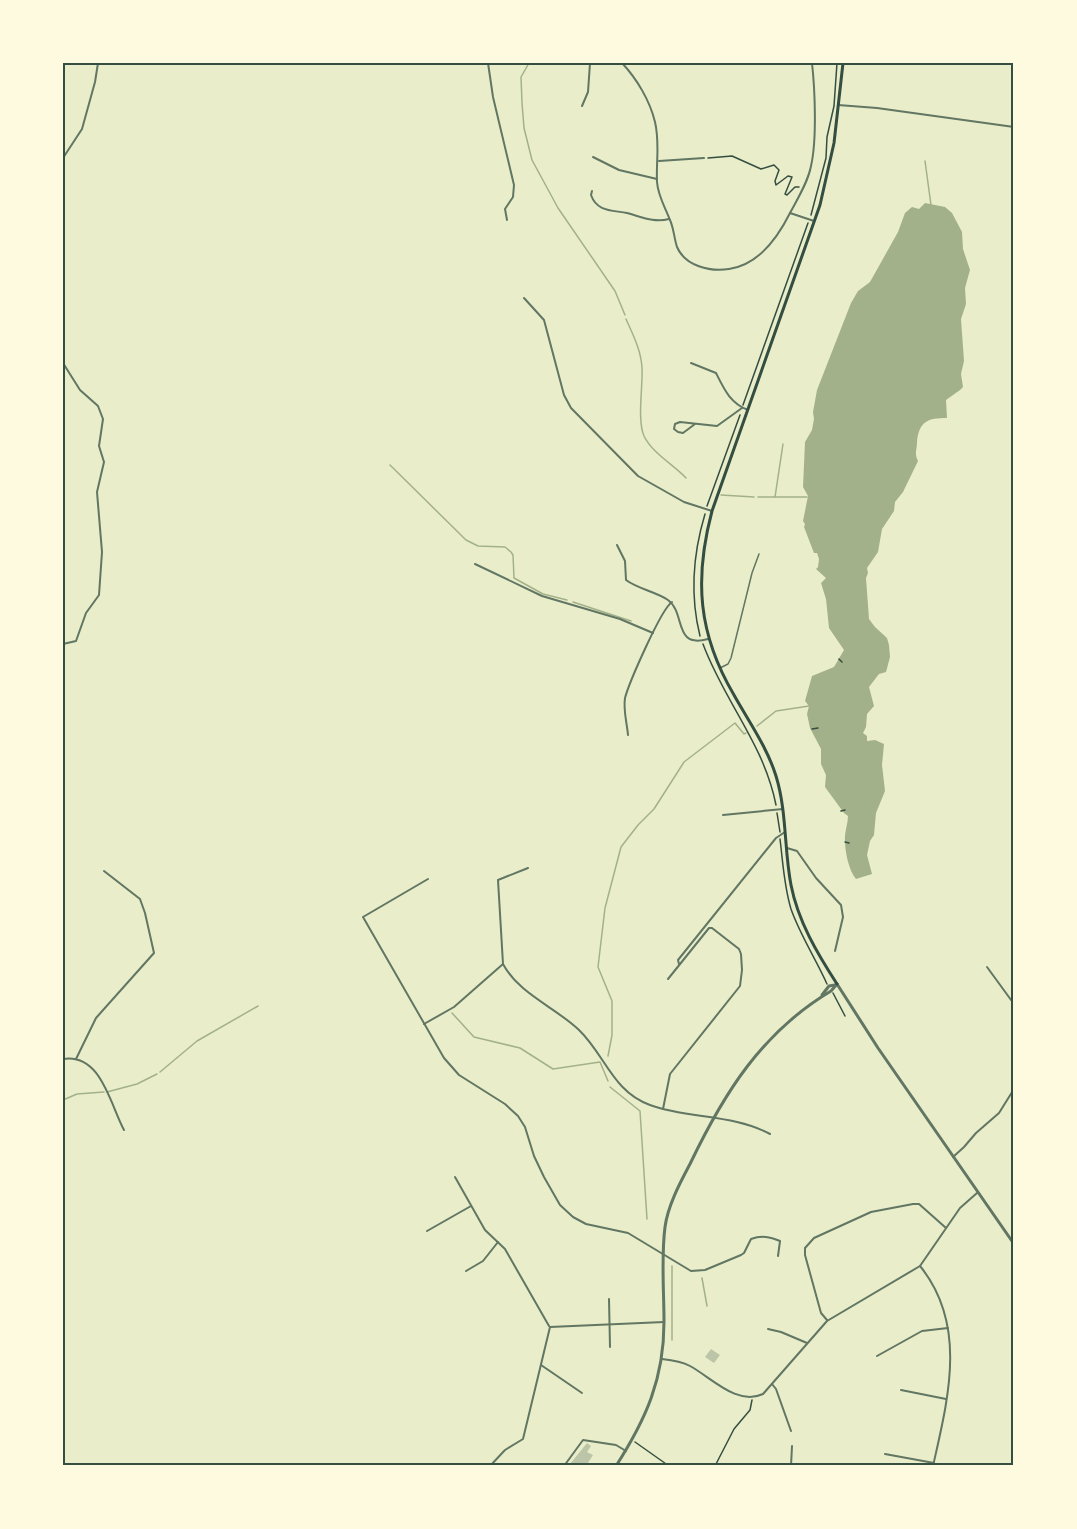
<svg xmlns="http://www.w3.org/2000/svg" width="1077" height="1529" font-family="'IBM Plex Sans',sans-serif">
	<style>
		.water { fill: #a3b18a }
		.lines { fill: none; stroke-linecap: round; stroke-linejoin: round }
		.stream { stroke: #a3b18a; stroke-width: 1.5 }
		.building { fill: #bcc5a7 }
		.path { stroke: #344e41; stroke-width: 1.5 }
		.service { stroke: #617663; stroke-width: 1.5 }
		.minor { stroke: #617663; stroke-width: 2 }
		.tertiary { stroke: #617663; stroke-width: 3 }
		.secondary { stroke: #344e41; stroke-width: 3 }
		.neatline { fill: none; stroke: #344e41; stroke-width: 2 }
	</style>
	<rect width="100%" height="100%" fill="#e9edc9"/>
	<path class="water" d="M925 203 945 207 952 213 962 232 963 249 970 270 965 288 966 304 961 319 964 361 961 374 963 387 960 390 946 400 947 418C928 418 919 421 917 442 917 450 914 453 918 461L903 492 895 502 894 511 882 529 878 552 867 568 868 573 866 578 869 619 875 627 887 638 889 645 890 657 886 672 879 674 869 687 874 706 867 714 866 727 863 733 867 736V741L875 740 884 744 882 765 885 791 876 813 874 835 870 841 867 855 872 874 856 879C849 871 845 852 845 841 844 833 848 824 848 816L844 813 825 787 826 775 821 764V749L810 728 807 714 809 706 805 701 812 676 834 667 844 650 829 628 826 599 821 583 826 578 816 569 818 567 819 559 817 553H814L804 527 805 524 803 521 808 496 803 487 805 442 812 430 814 419 813 412 817 390 851 303 858 291 870 282 898 232 905 213 912 207 919 209Z"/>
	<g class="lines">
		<g class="stream">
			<path d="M529 63 521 77 522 103 524 128 532 160 558 208 615 291 625 315"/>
			<path d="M925 161 931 205"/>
			<path d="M626 319C633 335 641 350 642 368 643 386 637 420 644 436 652 453 674 465 686 478"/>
			<path d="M390 465 466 540 478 546 505 547 511 552 513 555 514 578 543 594 567 600"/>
			<path d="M721 495 754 497"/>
			<path d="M758 497H807"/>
			<path d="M775 497 783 444"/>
			<path d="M573 602 631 621"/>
			<path d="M757 726 776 711 809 706"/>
			<path d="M452 1013 474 1037 520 1048 553 1069 600 1062 608 1081"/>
			<path d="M608 1056 612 1035V1001L598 967 605 908 621 847 638 825 654 809 684 762 735 723 744 734 746 733"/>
			<path d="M160 1072 197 1041 258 1006"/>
			<path d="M610 1087 640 1111 647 1219"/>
			<path d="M107 1092 137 1084 157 1074"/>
			<path d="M63 1100 77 1094 104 1092"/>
			<path d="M672 1266V1340"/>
			<path d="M702 1278 707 1306"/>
		</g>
	</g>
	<g class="building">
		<path d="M711 1349 720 1355 714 1363 705 1357Z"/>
		<path d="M587 1443 591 1446 587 1452 593 1455 586 1466 570 1464Z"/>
	</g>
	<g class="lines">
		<g class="path">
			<path d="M708 158 732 156 761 169 774 165 779 170 775 181 776 185 788 176 792 177 785 194 787 195 795 187H799"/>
			<path d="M811 215 826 158 827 137 834 106 837 63"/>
			<path d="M743 405 808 223"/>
			<path d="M707 506 740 415"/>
			<path d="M700 636C690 596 693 554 705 514"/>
			<path d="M703 644C724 701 764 744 776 805"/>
			<path d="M839 659 842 662"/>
			<path d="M812 729 818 728"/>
			<path d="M841 811 845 810"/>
			<path d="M777 813 780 832"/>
			<path d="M780 839C783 863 784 886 791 909 800 935 816 959 827 984"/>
			<path d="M845 842 849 843"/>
			<path d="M833 993 845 1016"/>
			<path d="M635 1442 669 1466"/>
			<path d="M715 1466 734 1429 750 1410 752 1400"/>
		</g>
		<path class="service" d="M720 668 728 664 731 658 752 573 759 554"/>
		<g class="minor">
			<path d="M488 63 493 97 514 185 513 197 505 209 507 220"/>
			<path d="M622 63C637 79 650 101 655 122 660 143 656 161 657 182 658 196 665 207 670 220 674 229 674 238 677 247 685 266 710 272 729 269 758 265 778 237 790 213L814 221"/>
			<path d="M838 105 877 108 1014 127"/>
			<path d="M582 106 588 92 590 63"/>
			<path d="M593 157 619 170 657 179"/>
			<path d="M63 158 82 129 95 82 98 63"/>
			<path d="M659 161 704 158"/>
			<path d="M592 191 591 195C597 212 612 210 627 213 642 217 654 223 669 219"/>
			<path d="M790 213C798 198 808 182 811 166 817 140 815 90 812 63"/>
			<path d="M524 298 544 320 564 395 571 408 638 476 684 502 712 511"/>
			<path d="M63 363 80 390 98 406 103 419 99 446 104 462 97 492 102 552 99 595 86 613 76 641 63 644"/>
			<path d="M691 363 716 373C724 389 730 403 748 410"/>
			<path d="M695 424 683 433 678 432 674 429 675 424 680 422 717 426 742 408"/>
			<path d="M617 545 625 561 626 580C638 589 657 592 668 600 686 613 673 649 708 639"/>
			<path d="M475 564 542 596 620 619 653 633"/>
			<path d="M628 735C627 723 623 710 625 698 629 683 661 609 672 602"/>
			<path d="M723 815 783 809"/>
			<path d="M787 848 797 851 816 878 841 905 843 917 835 951"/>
			<path d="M428 879 363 917 444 1058 459 1075 505 1104 518 1116 525 1127 534 1156 544 1177 560 1205 573 1217 586 1224 628 1233 691 1271 705 1270 741 1255 744 1253 751 1239C762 1235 770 1237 780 1241L778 1256"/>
			<path d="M503 964C519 994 555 1007 579 1030 605 1055 613 1092 650 1105 688 1119 733 1114 770 1134"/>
			<path d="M679 964 678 960 776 838 785 832"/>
			<path d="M987 967 1014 1004"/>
			<path d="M424 1024 454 1007 503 964 498 880 528 868"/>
			<path d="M63 1059C101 1053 110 1104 124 1130"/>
			<path d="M76 1059 96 1018 154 953 145 913 140 899 104 871"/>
			<path d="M663 1109 670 1074 740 986 742 970 741 954 739 949 712 928H709L668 979"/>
			<path d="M953 1157 964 1147 976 1133 999 1113 1014 1089"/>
			<path d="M455 1177 485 1230 505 1249 549 1326"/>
			<path d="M427 1231 471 1206"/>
			<path d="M920 1266C968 1325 948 1399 933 1466"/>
			<path d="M466 1271 483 1261 498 1242"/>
			<path d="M609 1299 610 1347"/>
			<path d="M827 1320 821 1313 805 1255V1248L814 1238 871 1212 913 1204H919L946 1228"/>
			<path d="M768 1329 781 1332 807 1343"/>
			<path d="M877 1356 922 1331 948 1328"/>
			<path d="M662 1359C672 1360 681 1361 690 1366 712 1378 737 1406 763 1394L827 1321 920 1266 960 1208 977 1193"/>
			<path d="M541 1365 582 1393"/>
			<path d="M772 1384 776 1389 791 1431"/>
			<path d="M901 1390 946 1399"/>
			<path d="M885 1454 934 1463"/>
			<path d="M490 1466 505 1450 523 1439 550 1327 664 1322"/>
			<path d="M564 1466 583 1440 616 1445 626 1451"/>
			<path d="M791 1466 792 1446"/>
		</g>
		<g class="tertiary">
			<path d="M837 984 878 1048 1014 1244"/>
			<path d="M822 995 829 986 835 985"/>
			<path d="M616 1466C646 1419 664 1379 664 1322 664 1290 661 1258 665 1227 668 1205 680 1183 690 1164 724 1093 762 1032 831 991L837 984"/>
		</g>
		<path class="secondary" d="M837 984C817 953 798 921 791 885 784 849 787 812 776 776 767 747 749 722 734 695 698 634 694 579 712 511L820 205 834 143 843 63"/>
	</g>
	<rect width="1077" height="1529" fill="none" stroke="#fefae0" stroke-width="129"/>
	<rect x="64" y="64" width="948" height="1400" class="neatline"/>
</svg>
